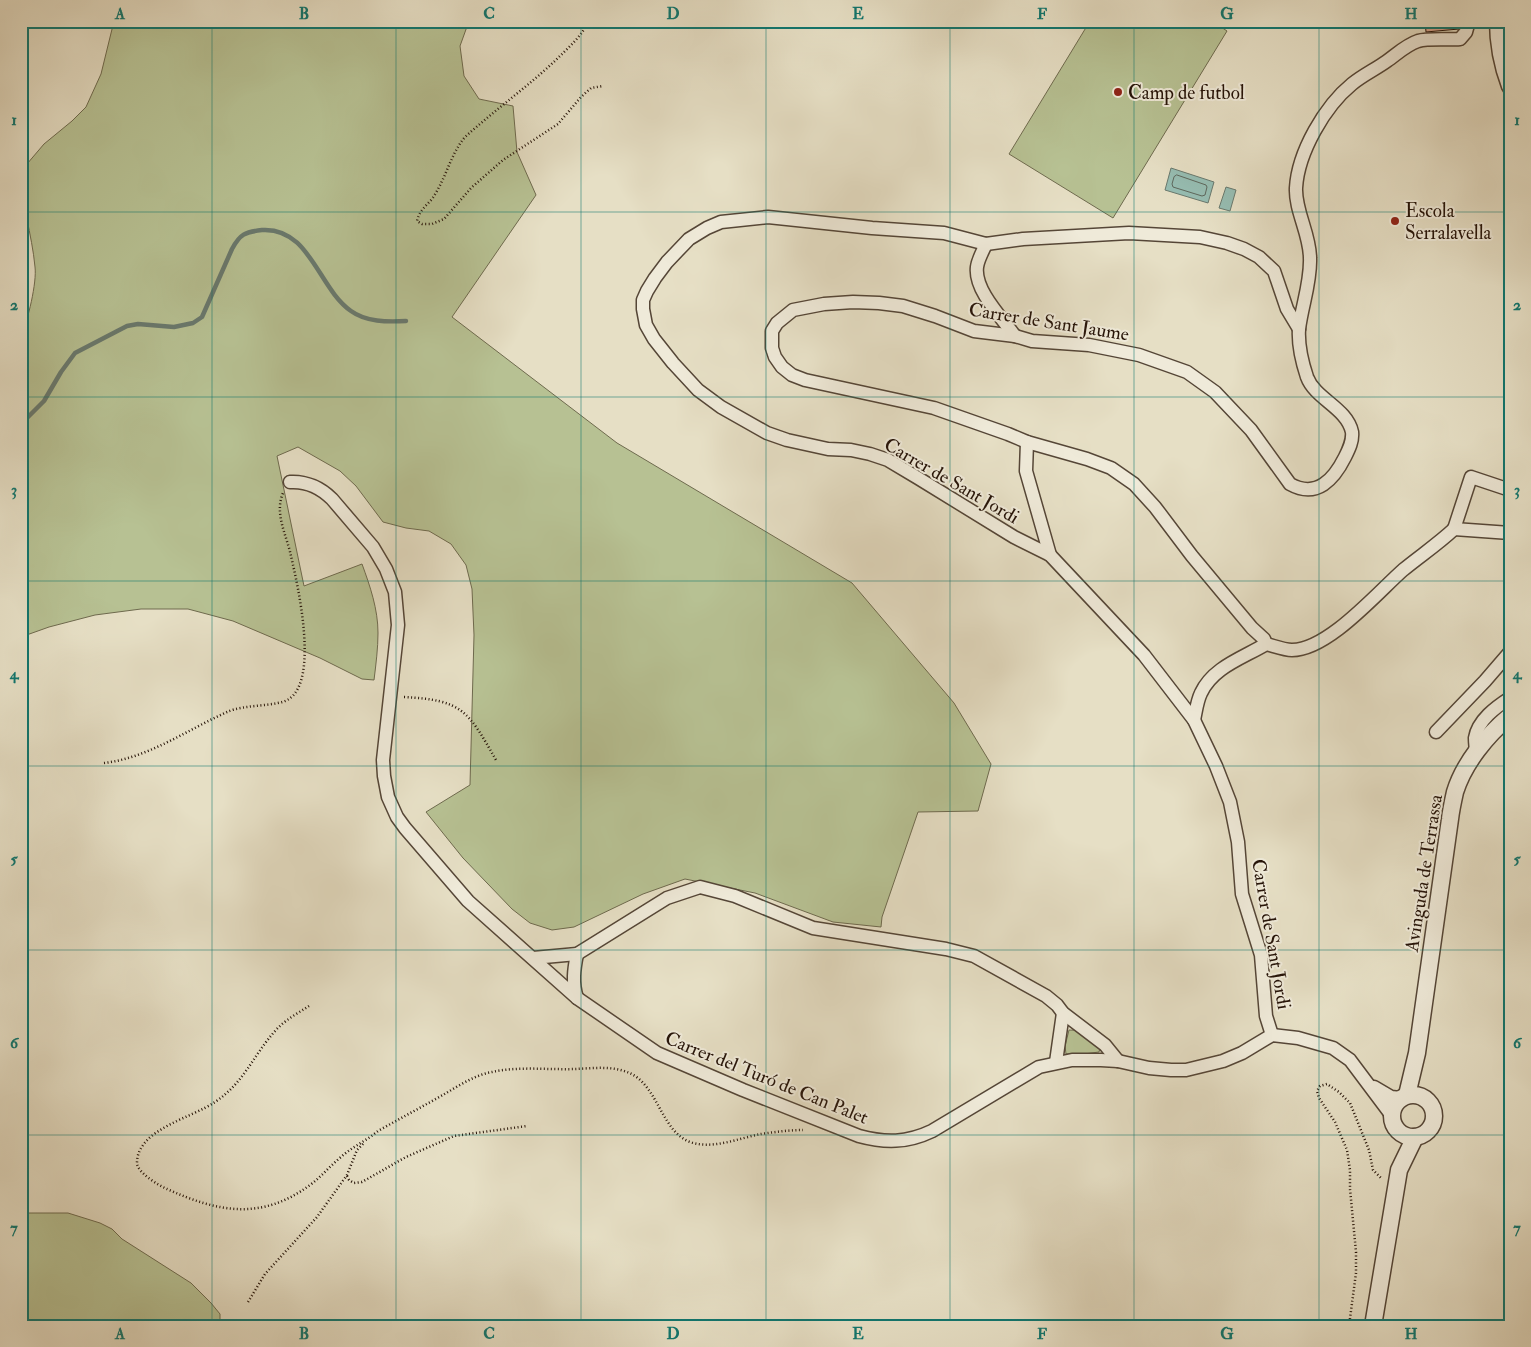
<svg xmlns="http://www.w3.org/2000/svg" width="1531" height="1347" font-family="'IM FELL Double Pica',serif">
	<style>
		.green { fill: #b7c193; stroke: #6e6a4e }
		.water { fill: #96bdb2; stroke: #69796e }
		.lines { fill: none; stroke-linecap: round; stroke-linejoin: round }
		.shore { stroke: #5e685d; stroke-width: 1 }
		.stream { stroke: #69796e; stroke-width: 4.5 }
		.building { fill: #daa892; stroke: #251308 }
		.minor-casing { stroke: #554637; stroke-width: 15 }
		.tertiary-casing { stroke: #554637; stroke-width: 19 }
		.path { stroke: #251308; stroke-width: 2.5; stroke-dasharray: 1 2.5; stroke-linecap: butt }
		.minor { stroke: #efead9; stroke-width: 12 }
		.tertiary { stroke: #efead9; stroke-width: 16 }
		.grid { fill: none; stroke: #0f766e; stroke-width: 1; stroke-opacity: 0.55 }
		.poi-dot { fill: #8f2418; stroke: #efead9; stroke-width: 2 }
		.labels { text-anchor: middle; stroke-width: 4; stroke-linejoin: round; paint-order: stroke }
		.poi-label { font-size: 19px; fill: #251308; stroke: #efead9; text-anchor: start }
		.street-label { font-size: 19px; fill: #251308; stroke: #efead9 }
		.neatline { fill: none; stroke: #0f766e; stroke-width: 2 }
		.grid-label { font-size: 16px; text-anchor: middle; font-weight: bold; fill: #0f766e }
	</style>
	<rect width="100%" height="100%" fill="#e6dfc5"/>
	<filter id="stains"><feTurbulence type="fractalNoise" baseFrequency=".004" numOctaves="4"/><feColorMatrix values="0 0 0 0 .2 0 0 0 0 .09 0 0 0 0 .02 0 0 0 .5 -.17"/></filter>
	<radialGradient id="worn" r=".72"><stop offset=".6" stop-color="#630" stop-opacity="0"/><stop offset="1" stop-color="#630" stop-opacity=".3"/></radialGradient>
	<g class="green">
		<path d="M114 21H469L460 46 464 76 479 99 513 106 517 152 536 195 452 317 617 443 852 583 954 703 991 764 978 811 918 812 882 917 881 927 833 922 755 893 685 879 643 894 574 927 552 930 530 923 512 909 463 858 426 812 470 785 474 635 472 589 466 565 451 544 429 531 406 528 383 522 356 486 340 471 298 447 277 456 304 586 362 564C370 586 378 609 378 633 378 648 376 664 374 680L362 679 320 658 233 621 188 609H141L95 615 49 627 21 637V335C28 321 37 282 35 267 32 234 21 203 21 171L44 144 72 121 86 107 101 74Z"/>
		<path d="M1090 21H1212L1227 31 1113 218 1009 154Z"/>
		<path d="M1069 1030C1081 1029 1091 1041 1100 1048L1099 1052 1084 1054H1066L1065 1046Z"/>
		<path d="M21 1213H68L100 1223 112 1229 122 1239 191 1283 211 1303 220 1314V1326H21Z"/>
	</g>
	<g class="water">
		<path d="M1171 168 1214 182 1208 203 1165 190Z"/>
		<path d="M1226 187 1236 190 1230 211 1219 208Z"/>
	</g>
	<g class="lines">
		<path class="shore" d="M1177 175 1206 185 1207 187 1205 195 1202 196 1173 187 1172 184 1174 177Z"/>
		<path class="stream" d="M21 424 44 401 61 372 75 353 127 326 138 324 174 327 193 323 202 317 232 249C240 234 245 232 262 230 310 227 318 288 351 311 366 322 387 322 406 321"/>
	</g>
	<g class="building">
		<path d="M1250 21H1290L1250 24Z"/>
		<path d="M1425 21H1458L1459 29 1426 32Z"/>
	</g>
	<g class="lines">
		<defs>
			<g id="minor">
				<path d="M986 244C983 251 978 259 977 267 974 290 1002 318 1015 336"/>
				<path d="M1027 442 1026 471 1050 555"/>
				<path d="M290 482C306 481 321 488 332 499L373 547 386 569 395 592 398 625 383 760 384 776 388 797 397 817 405 828 468 901 577 998 657 1053 743 1090 859 1136C885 1143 907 1143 932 1131L1039 1067 1072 1060H1101L1118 1061 1149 1068 1171 1070H1186L1223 1061 1242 1053 1272 1035 1298 1038 1333 1048 1350 1060 1392 1116"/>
				<path d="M1454 529 1471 477 1510 490"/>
				<path d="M1454 529 1510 533"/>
				<path d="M1266 644 1264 639 1252 628 1192 556 1155 507 1134 484 1111 468 1087 459 1027 442 1008 434 934 408 805 380 792 375 782 367 775 357 772 348V331L777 323 793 310 824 304 853 302 879 303 903 306 935 316 974 331 1015 336 1032 341 1089 345 1139 355 1187 372 1215 392 1251 430 1290 484C1317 499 1334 479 1345 457 1349 449 1353 441 1352 432 1347 408 1315 399 1307 377 1302 362 1298 344 1299 329 1302 305 1311 282 1310 258 1310 234 1295 211 1296 188 1298 152 1325 106 1352 84 1363 75 1376 69 1387 61 1397 54 1406 45 1418 41 1428 38 1448 40 1460 39L1466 32 1469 21"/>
				<path d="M1194 720C1196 711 1197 701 1201 693 1213 667 1243 658 1266 644 1274 646 1284 650 1292 650 1328 650 1377 593 1403 570 1420 556 1438 544 1454 529"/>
				<path d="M1436 732 1485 681 1510 652"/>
				<path d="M1476 754C1476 749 1475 743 1475 738 1478 720 1496 707 1510 698"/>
				<path d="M533 958 577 954 667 898 700 887 735 896 813 928 946 949 974 956 1046 996 1057 1005 1063 1013 1105 1045 1118 1061"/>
				<path d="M577 998C572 983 574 969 577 954"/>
				<path d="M1272 1035 1266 1016 1261 955 1242 894 1238 842 1230 802 1216 766 1194 720 1144 655 1050 555 1014 537 918 478 888 460 870 454 851 450 828 449 787 440 767 433 721 407 698 390 673 363 654 339 646 325 643 309V300L647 291 655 278 667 262 689 239 707 228 721 222 768 217 872 228 944 233 986 244 1023 239 1129 233 1200 237 1227 243 1244 249 1259 257 1274 271 1287 309 1299 329"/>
				<path d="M1056 1062 1063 1013"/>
				<path d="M1374 1087 1391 1097 1401 1098"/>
			</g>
			<g id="tertiary">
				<path d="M1498 21C1498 44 1502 65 1510 86"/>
				<circle cx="1413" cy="1116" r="21"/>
				<path d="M1407 1095 1417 1053 1450 819C1451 810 1453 801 1455 792 1464 763 1487 735 1510 716"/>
				<path d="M1373 1326 1399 1170 1415 1137"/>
			</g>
		</defs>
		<use href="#minor" class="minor-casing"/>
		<use href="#tertiary" class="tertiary-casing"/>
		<g class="path">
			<path d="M588 21C583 35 570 46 559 57 530 85 496 109 465 137 450 155 446 179 432 199 426 206 419 211 417 221L422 224H432L444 219 471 188 503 160 558 124 581 97 591 88 603 86"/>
			<path d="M404 697C463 700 468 711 496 760"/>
			<path d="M104 763C148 758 187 730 227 712 244 704 277 707 289 699 319 679 298 586 291 556 287 536 274 514 283 493"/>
			<path d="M309 1006C298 1013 285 1020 276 1030 253 1055 245 1082 215 1102 192 1118 138 1129 137 1162 136 1172 158 1185 167 1189 218 1212 261 1221 310 1185 321 1177 330 1166 341 1157 352 1147 366 1141 378 1131 399 1119 420 1108 441 1096 457 1087 474 1075 492 1072 519 1066 548 1070 576 1069 595 1068 618 1065 635 1076 659 1092 663 1132 690 1142 713 1150 739 1138 761 1134 775 1132 789 1130 803 1130"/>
			<path d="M347 1176 349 1180 354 1183 362 1182 406 1157 454 1136 527 1126"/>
			<path d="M248 1302 265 1274 317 1217 347 1175 357 1150 364 1143"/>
			<path d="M1349 1326 1356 1273V1252L1350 1189V1170L1347 1150 1335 1122 1319 1098 1317 1091 1320 1086 1327 1084 1339 1092 1350 1103 1369 1150 1373 1170 1381 1178"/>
		</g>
		<use href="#minor" class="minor"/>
		<use href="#tertiary" class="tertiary"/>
	</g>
	<path class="grid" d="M212 21V1326M396 21V1326M581 21V1326M766 21V1326M950 21V1326M1134 21V1326M1319 21V1326M21 212H1510M21 397H1510M21 581H1510M21 766H1510M21 950H1510M21 1135H1510"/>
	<g class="poi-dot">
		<circle cx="1118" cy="92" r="5"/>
		<circle cx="1395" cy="221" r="5"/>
	</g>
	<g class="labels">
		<g class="poi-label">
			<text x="1128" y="99">Camp de futbol</text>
			<text x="1405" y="217">Escola<tspan x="1405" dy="22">Serralavella</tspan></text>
		</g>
		<g class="street-label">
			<text transform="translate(1049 321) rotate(9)" y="7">Carrer de Sant Jaume</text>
			<text transform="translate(952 480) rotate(30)" y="7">Carrer de Sant Jordi</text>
			<text transform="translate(1423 873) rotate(-81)" y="7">Avinguda de Terrassa</text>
			<text transform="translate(1272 934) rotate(80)" y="7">Carrer de Sant Jordi</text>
			<text transform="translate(767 1077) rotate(22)" y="7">Carrer del Turó de Can Palet</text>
		</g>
	</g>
	<rect width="1531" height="1347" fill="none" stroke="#e6dfc5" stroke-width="55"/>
	<rect x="28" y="28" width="1476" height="1292" class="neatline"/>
	<g class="grid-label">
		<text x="120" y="19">A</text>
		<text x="304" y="19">B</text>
		<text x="489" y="19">C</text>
		<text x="673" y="19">D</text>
		<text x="858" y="19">E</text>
		<text x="1042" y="19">F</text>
		<text x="1227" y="19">G</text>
		<text x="1411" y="19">H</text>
		<text x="14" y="125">1</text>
		<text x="1517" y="125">1</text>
		<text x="14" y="310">2</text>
		<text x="1517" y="310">2</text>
		<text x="14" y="495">3</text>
		<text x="1517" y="495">3</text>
		<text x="14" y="679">4</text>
		<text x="1517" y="679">4</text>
		<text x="14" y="864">5</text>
		<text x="1517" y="864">5</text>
		<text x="14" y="1048">6</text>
		<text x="1517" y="1048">6</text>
		<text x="14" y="1233">7</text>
		<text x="1517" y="1233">7</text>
		<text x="120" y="1339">A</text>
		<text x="304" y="1339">B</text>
		<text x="489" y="1339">C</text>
		<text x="673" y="1339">D</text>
		<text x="858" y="1339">E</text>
		<text x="1042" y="1339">F</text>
		<text x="1227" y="1339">G</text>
		<text x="1411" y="1339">H</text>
	</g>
	<rect width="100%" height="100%" filter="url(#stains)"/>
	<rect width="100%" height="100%" fill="url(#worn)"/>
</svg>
